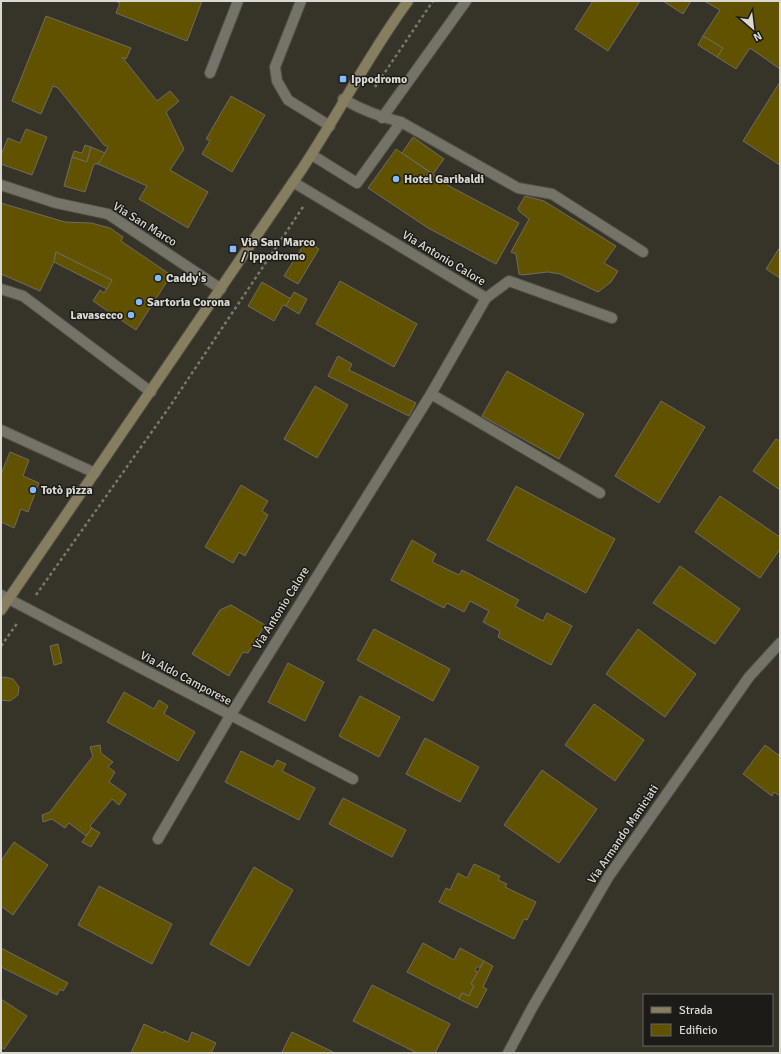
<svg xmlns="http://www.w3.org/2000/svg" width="781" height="1054" font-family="Signika,sans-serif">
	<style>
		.building { fill: #615200; stroke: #6f6c61 }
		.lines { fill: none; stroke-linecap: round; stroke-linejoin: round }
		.lane-casing { stroke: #525048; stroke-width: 12 }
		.street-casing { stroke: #525048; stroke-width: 12 }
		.secondary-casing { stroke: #525048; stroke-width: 12 }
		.path { stroke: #7a7970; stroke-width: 2.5; stroke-dasharray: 3 3; stroke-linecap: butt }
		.lane { stroke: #757267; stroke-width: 10 }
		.street { stroke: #757267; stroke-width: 10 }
		.secondary { stroke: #867e5e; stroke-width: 10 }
		.poi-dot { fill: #85bbfb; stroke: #1c1b17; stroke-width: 1.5 }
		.labels { text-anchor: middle; stroke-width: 3; stroke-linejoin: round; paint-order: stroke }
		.poi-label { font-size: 12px; font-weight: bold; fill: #dad9d3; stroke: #1c1b17; text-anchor: start }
		.street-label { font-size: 12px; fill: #dad9d3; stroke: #1c1b17 }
	</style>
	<rect width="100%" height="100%" fill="#363429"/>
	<g class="building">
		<path d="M115 1H202L187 41 116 13 120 3Z"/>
		<path d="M593 1H640L608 51 575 29Z"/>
		<path d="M663 1H691L683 14Z"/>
		<path d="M704 1H780V69L750 48 736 69 717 57 723 48 703 36 720 10Z"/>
		<path d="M46 16 131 48 126 59 122 57 157 101 170 91 179 101 166 112 184 149 170 170 208 192 188 228 139 199 147 186 98 164 108 147 104 145 58 88 53 86 41 114 12 101Z"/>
		<path d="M703 36 723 48 717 57 698 45Z"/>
		<path d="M780 82V165L743 141Z"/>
		<path d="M231 96 265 115 232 172 202 154 210 141 206 139Z"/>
		<path d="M26 129 47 137 32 175 1 164V155L8 138 20 143Z"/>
		<path d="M413 137 444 159 433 174 402 153Z"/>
		<path d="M85 145 91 147 87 162 72 157 74 151 82 153Z"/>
		<path d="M91 147 105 153 98 164H94L85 192 64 186 72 157 87 162Z"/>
		<path d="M396 149 451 187 519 223 496 264 428 228 368 188Z"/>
		<path d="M525 196 544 201 616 246 604 263 618 271 611 282 598 292 560 274 548 272 522 275 519 274 516 254 511 252 529 219 519 211 518 208Z"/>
		<path d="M1 203 65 222 91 223 110 228 123 237 121 241 171 275 136 330 93 301 100 290 104 293 112 280 56 252 54 262 40 291 1 274Z"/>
		<path d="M306 241 319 249 298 284 284 276Z"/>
		<path d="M780 247V278L766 269Z"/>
		<path d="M56 252 112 280 107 289 54 262Z"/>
		<path d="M340 281 417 324 394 367 316 324Z"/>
		<path d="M262 282 291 299 286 306 283 305 274 321 248 306Z"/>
		<path d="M294 292 307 299 299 314 286 306Z"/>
		<path d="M338 356 352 364 349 370 416 403 409 416 328 376Z"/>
		<path d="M507 371 584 414 559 459 482 416Z"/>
		<path d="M315 386 348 405 317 458 284 439Z"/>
		<path d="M661 401 705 427 659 503 615 476Z"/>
		<path d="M776 439 780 441V490L753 471Z"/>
		<path d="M10 452 29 460 23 476 39 483 28 512 21 509 14 528 1 522V474Z"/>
		<path d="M241 485 268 501 262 511 268 515 245 556 239 552 233 563 205 547Z"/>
		<path d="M516 486 615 539 586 593 487 540Z"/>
		<path d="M720 496 780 537V549L760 578 695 532Z"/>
		<path d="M412 540 436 554 432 562 459 575 462 570 519 600 515 606 543 621 547 613 572 626 551 665 498 637 500 631 483 622 489 611 470 601 464 612 447 603 444 608 391 580Z"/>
		<path d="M680 566 740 609 715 644 653 603Z"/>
		<path d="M231 605 265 625 248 653 243 652 229 676 192 654 220 610Z"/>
		<path d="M374 629 450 669 433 701 357 660Z"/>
		<path d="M638 629 696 674 665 717 606 674Z"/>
		<path d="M58 644 62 663 54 665 50 646Z"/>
		<path d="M288 663 324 682 305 721 268 702Z"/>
		<path d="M4 677 13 679 19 687 18 695 10 701 1 700V678Z"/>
		<path d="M124 692 154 709 159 700 168 706 164 714 195 732 178 761 107 722Z"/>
		<path d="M360 696 400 717 379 757 339 736Z"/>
		<path d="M594 704 644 740 615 781 565 745Z"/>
		<path d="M425 738 479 767 460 802 406 774Z"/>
		<path d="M100 745 101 753 113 762 108 767 115 772 109 782 126 794 119 805 112 799 90 826 92 828 86 836 69 823 65 828 52 819 43 822 42 815 50 812 93 756 90 747Z"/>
		<path d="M765 745 780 756V796L774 792 772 796 743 774Z"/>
		<path d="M241 751 273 767 277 760 286 764 282 771 315 788 299 820 225 782Z"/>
		<path d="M542 770 597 809 559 863 504 825Z"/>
		<path d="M343 798 406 830 392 857 329 824Z"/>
		<path d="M92 828 100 833 91 847 82 842Z"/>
		<path d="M14 842 48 865 13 915 1 906V861Z"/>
		<path d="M474 864 500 876 498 880 507 884 505 887 536 902 527 920 524 919 514 939 439 902 446 888 450 890 458 873 467 878Z"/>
		<path d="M254 867 293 890 249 966 210 944Z"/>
		<path d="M99 886 172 924 152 964 78 925Z"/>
		<path d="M423 943 454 960 460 948 484 961 480 968 477 966 475 971 478 972 471 984 474 986 469 996 462 993 459 999 407 972Z"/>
		<path d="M1 948 68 983 63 991 60 989 57 995 1 967Z"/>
		<path d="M484 961 493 966 483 987 487 989 477 1008 459 999 462 993 469 996 474 986 471 984Z"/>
		<path d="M372 985 450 1024 435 1053H417L353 1021Z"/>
		<path d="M1 999 27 1016 4 1049 1 1047Z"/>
		<path d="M144 1024 163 1033 164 1031 188 1042 192 1032 216 1043 211 1053H131Z"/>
		<path d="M292 1032 335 1053H283L282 1052Z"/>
	</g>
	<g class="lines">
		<defs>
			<g id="lane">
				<path d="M210 73 238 1"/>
				<path d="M343 99C362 110 380 117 401 122L518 188 552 194 643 252"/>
				<path d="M382 118 466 1"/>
				<path d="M312 155 357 183 401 122"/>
				<path d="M1 289 23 296 151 392"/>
				<path d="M486 298 509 281 612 318"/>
			</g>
			<g id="street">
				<path d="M301 1 275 67 277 81 288 100 330 126"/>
				<path d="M1 185 56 203 108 214 221 289"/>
				<path d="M431 394 600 493"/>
				<path d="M1 430 95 473"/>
				<path d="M1 595 353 779"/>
				<path d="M158 839 230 716 431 394 486 298 293 182"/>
				<path d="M508 1053 532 1008 609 876 749 677 780 643"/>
			</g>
			<path id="secondary" d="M1 610 302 169C339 113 369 54 408 1"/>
		</defs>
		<use href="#lane" class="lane-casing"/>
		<use href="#street" class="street-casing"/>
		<use href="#secondary" class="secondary-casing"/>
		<g class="path">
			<path d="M375 87 433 1"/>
			<path d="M36 595 168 409 303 207"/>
			<path d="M1 646 18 622"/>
		</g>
		<use href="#lane" class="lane"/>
		<use href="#street" class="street"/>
		<use href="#secondary" class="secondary"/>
	</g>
	<g class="poi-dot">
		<rect x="339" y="75" width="8" height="8" rx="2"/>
		<circle cx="396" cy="179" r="4"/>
		<rect x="229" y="245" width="8" height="8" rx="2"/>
		<circle cx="158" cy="278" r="4"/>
		<circle cx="139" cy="302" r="4"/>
		<circle cx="131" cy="315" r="4"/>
		<circle cx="33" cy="490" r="4"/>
	</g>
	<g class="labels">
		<g class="poi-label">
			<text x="351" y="83">Ippodromo</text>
			<text x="404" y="183">Hotel Garibaldi</text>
			<text x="241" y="246">Via San Marco<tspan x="241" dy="14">/ Ippodromo</tspan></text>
			<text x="166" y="282">Caddy's</text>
			<text x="147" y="306">Sartoria Corona</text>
			<text x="123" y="319" text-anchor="end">Lavasecco</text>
			<text x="41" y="494">Totò pizza</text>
		</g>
		<g class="street-label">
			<text transform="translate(145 224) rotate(32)" y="4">Via San Marco</text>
			<text transform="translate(444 258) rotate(31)" y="4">Via Antonio Calore</text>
			<text transform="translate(281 608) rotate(-58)" y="4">Via Antonio Calore</text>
			<text transform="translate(186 678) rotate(28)" y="4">Via Aldo Camporese</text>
			<text transform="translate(623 834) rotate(-56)" y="4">Via Armando Maniciati</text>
		</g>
	</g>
	<rect width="781" height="1054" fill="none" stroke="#dad9d3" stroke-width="4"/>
	<rect x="643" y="994" width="130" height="52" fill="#1c1b17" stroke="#686762"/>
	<rect x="651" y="1007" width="20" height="6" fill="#867e5e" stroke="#686762"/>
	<text x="679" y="1014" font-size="12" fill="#dad9d3">Strada</text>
	<rect x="651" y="1024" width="20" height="12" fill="#615200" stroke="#686762"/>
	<text x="679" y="1034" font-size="12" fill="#dad9d3">Edificio</text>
	<g transform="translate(753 28) rotate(152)" stroke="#1c1b17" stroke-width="3" paint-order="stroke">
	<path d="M0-3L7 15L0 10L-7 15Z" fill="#dad9d3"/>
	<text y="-6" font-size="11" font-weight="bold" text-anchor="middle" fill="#dad9d3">N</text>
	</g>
</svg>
